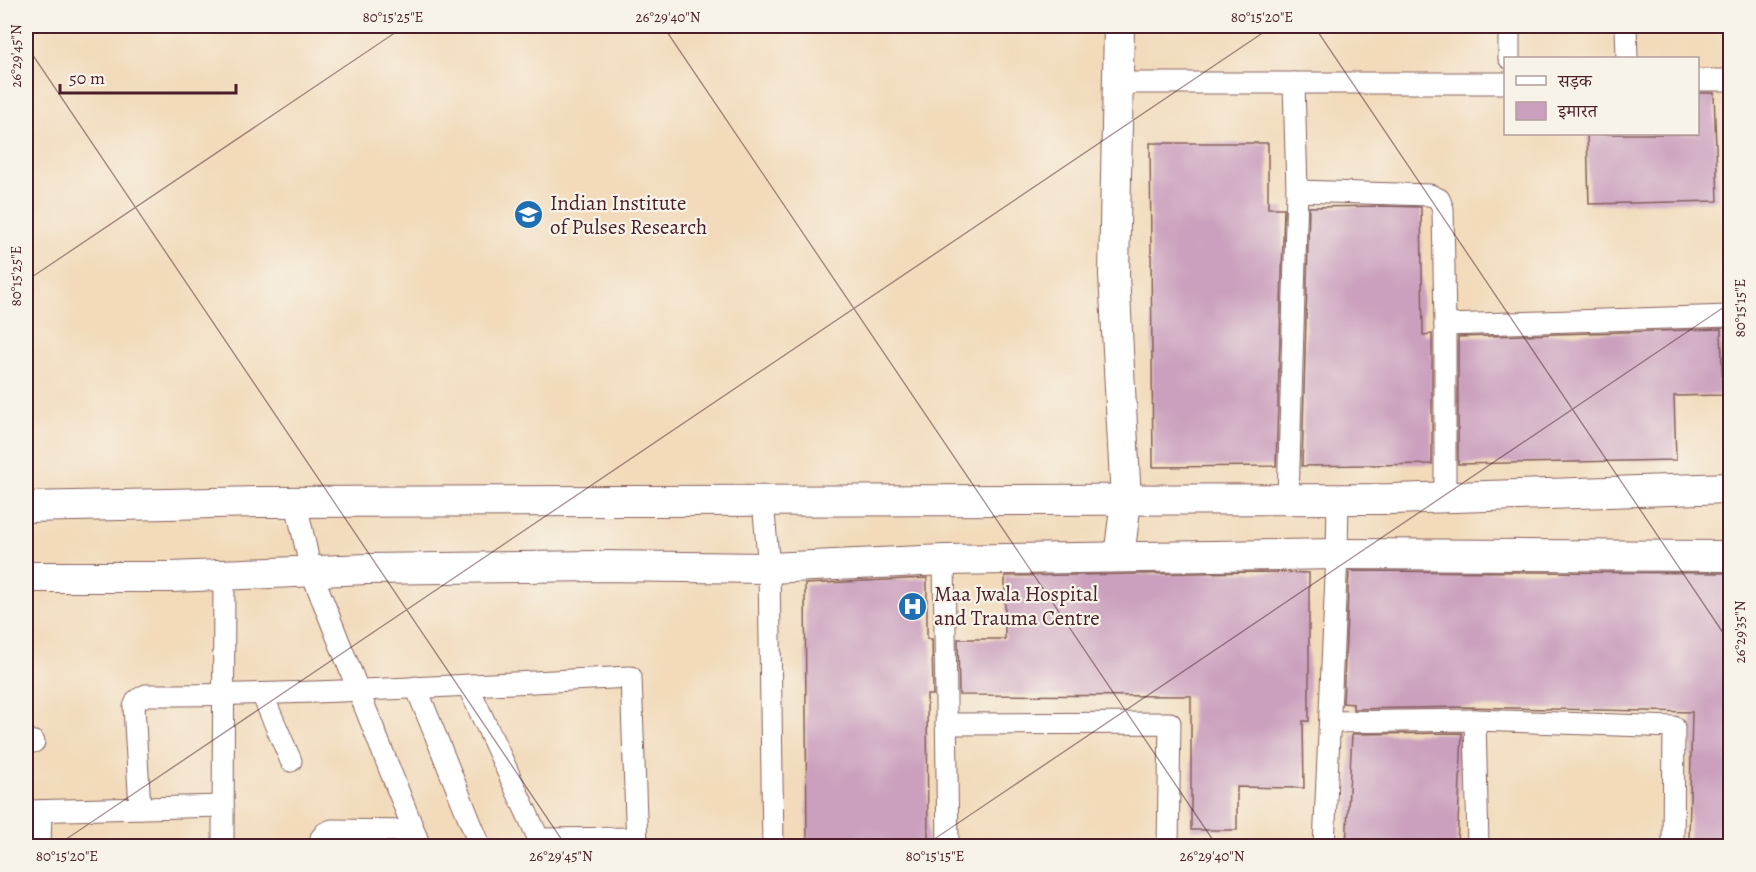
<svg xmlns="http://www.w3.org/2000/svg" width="1756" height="872" font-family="Alegreya,'Noto Serif Devanagari',serif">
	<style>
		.building { fill: #cba0be }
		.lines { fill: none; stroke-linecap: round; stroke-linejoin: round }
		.street-casing { stroke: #85605d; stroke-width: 23 }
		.secondary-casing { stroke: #85605d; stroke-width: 32 }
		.street { stroke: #fff; stroke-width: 21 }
		.secondary { stroke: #fff; stroke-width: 30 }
		.ticks { fill: none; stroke: #4a1f2b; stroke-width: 1.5; stroke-opacity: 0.45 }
		.labels { text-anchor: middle; stroke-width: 4.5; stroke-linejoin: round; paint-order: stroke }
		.poi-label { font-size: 21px; fill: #4a1f2b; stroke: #f7f3e8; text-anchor: start }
		.neatline { fill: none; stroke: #4a1f2b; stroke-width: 2 }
		.ticks-label { font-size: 15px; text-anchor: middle; fill: #4a1f2b }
	</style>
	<rect width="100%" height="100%" fill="#f7f3e8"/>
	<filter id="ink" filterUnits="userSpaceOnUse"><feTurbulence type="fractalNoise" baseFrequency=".0167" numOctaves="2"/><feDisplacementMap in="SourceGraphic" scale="12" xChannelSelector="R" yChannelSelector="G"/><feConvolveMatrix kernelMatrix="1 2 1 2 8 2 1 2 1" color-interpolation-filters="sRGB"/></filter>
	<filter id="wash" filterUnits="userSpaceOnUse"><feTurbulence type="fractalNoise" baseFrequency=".008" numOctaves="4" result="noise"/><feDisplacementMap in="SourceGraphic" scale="24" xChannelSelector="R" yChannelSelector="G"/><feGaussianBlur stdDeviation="1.35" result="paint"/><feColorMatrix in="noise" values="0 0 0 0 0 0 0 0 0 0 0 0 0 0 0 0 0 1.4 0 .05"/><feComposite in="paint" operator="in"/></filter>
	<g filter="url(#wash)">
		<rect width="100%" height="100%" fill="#f2daba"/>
		<g id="blocks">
			<g class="building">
				<path d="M1698 93H1714L1718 201 1589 204 1587 134H1698Z"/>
				<path d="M1150 143H1268V208H1284L1276 466 1153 467Z"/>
				<path d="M1382 206 1421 207 1423 335 1432 334V464L1302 466 1309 207Z"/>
				<path d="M1721 329 1723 395 1674 396 1676 460 1458 464V337Z"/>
				<path d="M1349 571 1731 573V842L1689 841 1692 712 1464 707 1353 709V704L1343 703Z"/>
				<path d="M1258 572 1309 573V721H1303L1304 788 1237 787V830H1191V696L959 695 958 639H1005V576Z"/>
				<path d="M927 578V639H932L933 695H927L928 846H807L805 584Z"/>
				<path d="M1462 733 1457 846H1346L1352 734Z"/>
			</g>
		</g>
	</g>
	<g filter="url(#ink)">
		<use href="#blocks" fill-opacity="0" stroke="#85605d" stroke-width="1.5"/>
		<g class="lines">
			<defs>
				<g id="street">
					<path d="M1509 26V58"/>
					<path d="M1626 26 1627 58"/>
					<path d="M1698 80H1730"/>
					<path d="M1117 83H1506"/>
					<path d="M1297 191 1430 195 1439 199 1443 209 1445 325V497"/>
					<path d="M1445 325 1730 316"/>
					<path d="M1288 499 1297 191 1294 83"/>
					<path d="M763 502 769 568 773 846"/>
					<path d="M296 503 311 571 420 846"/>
					<path d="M944 560 948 846"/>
					<path d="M468 686 542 846"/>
					<path d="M416 687 480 846"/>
					<path d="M262 694 291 761"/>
					<path d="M1475 720 1478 846"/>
					<path d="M1330 722 1475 720 1674 727 1673 846"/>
					<path d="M946 724 1170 723 1168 846"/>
					<path d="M26 741 34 742"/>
					<path d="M140 808 134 707 137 700 146 695C308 695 469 685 631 677L637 846"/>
					<path d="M26 811 223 806"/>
					<path d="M538 839 637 838"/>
					<path d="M40 846 41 811"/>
					<path d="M223 846 224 575"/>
					<path d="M323 846 321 838 325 833 332 830 414 831"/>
					<path d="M1324 846 1337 554 1338 499"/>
				</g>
				<g id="secondary">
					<path d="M1119 26 1114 275 1126 501 1119 557"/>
					<path d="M26 507 261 502 1392 499 1730 488"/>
					<path d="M26 577H171L367 569 598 566 769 568 944 560 1337 554 1730 556"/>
				</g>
			</defs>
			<use href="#street" class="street-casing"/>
			<use href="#secondary" class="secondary-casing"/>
			<use href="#street" class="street"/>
			<use href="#secondary" class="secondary"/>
		</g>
	</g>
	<path class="ticks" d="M663 26 1217 846M1314 26 1730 643M26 45 566 846M26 281 405 26M56 846 1273 26M924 846 1730 303"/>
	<defs>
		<symbol id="university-disc" viewBox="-11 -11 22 22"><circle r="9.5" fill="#1f6fb2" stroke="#f7f3e8"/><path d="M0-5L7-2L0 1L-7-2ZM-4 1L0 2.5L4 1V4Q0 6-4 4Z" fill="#fff"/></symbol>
		<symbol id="hospital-disc" viewBox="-11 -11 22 22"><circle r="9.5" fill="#1f6fb2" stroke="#f7f3e8"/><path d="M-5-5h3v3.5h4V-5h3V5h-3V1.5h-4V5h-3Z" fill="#fff"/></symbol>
	</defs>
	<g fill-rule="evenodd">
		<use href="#university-disc" x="512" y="198" width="33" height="33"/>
		<use href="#hospital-disc" x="896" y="590" width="33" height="33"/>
	</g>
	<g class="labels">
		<g class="poi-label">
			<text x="550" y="210">Indian Institute<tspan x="550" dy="24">of Pulses Research</tspan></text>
			<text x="934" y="601">Maa Jwala Hospital<tspan x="934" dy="24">and Trauma Centre</tspan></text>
		</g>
	</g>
	<rect width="1756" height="872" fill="none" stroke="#f7f3e8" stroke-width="66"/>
	<rect x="1504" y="57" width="195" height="78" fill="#f7f3e8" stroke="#b29e9c" stroke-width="1.5"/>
	<rect x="1516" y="76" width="30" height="9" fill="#ffffff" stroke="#b29e9c" stroke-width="1.5"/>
	<text x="1558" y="87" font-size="18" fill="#4a1f2b">सड़क</text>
	<rect x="1516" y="102" width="30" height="18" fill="#cba0be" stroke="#b29e9c" stroke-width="1.5"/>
	<text x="1558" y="117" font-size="18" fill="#4a1f2b">इमारत</text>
	<path d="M60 84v9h176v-9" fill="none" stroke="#4a1f2b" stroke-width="3"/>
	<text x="69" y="84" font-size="18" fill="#4a1f2b" stroke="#f7f3e8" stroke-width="4.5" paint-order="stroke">50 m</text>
	<rect x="33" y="33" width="1690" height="806" class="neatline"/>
	<g class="ticks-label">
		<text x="393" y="22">80°15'25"E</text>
		<text x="668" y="22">26°29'40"N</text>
		<text x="1262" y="22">80°15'20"E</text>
		<text transform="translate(16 56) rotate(-90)" y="5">26°29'45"N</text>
		<text transform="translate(16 276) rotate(-90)" y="5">80°15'25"E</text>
		<text transform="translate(1740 308) rotate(-90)" y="5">80°15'15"E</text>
		<text transform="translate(1740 632) rotate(-90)" y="5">26°29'35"N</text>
		<text x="67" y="861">80°15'20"E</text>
		<text x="561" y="861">26°29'45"N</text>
		<text x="935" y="861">80°15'15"E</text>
		<text x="1212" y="861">26°29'40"N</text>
	</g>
</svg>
